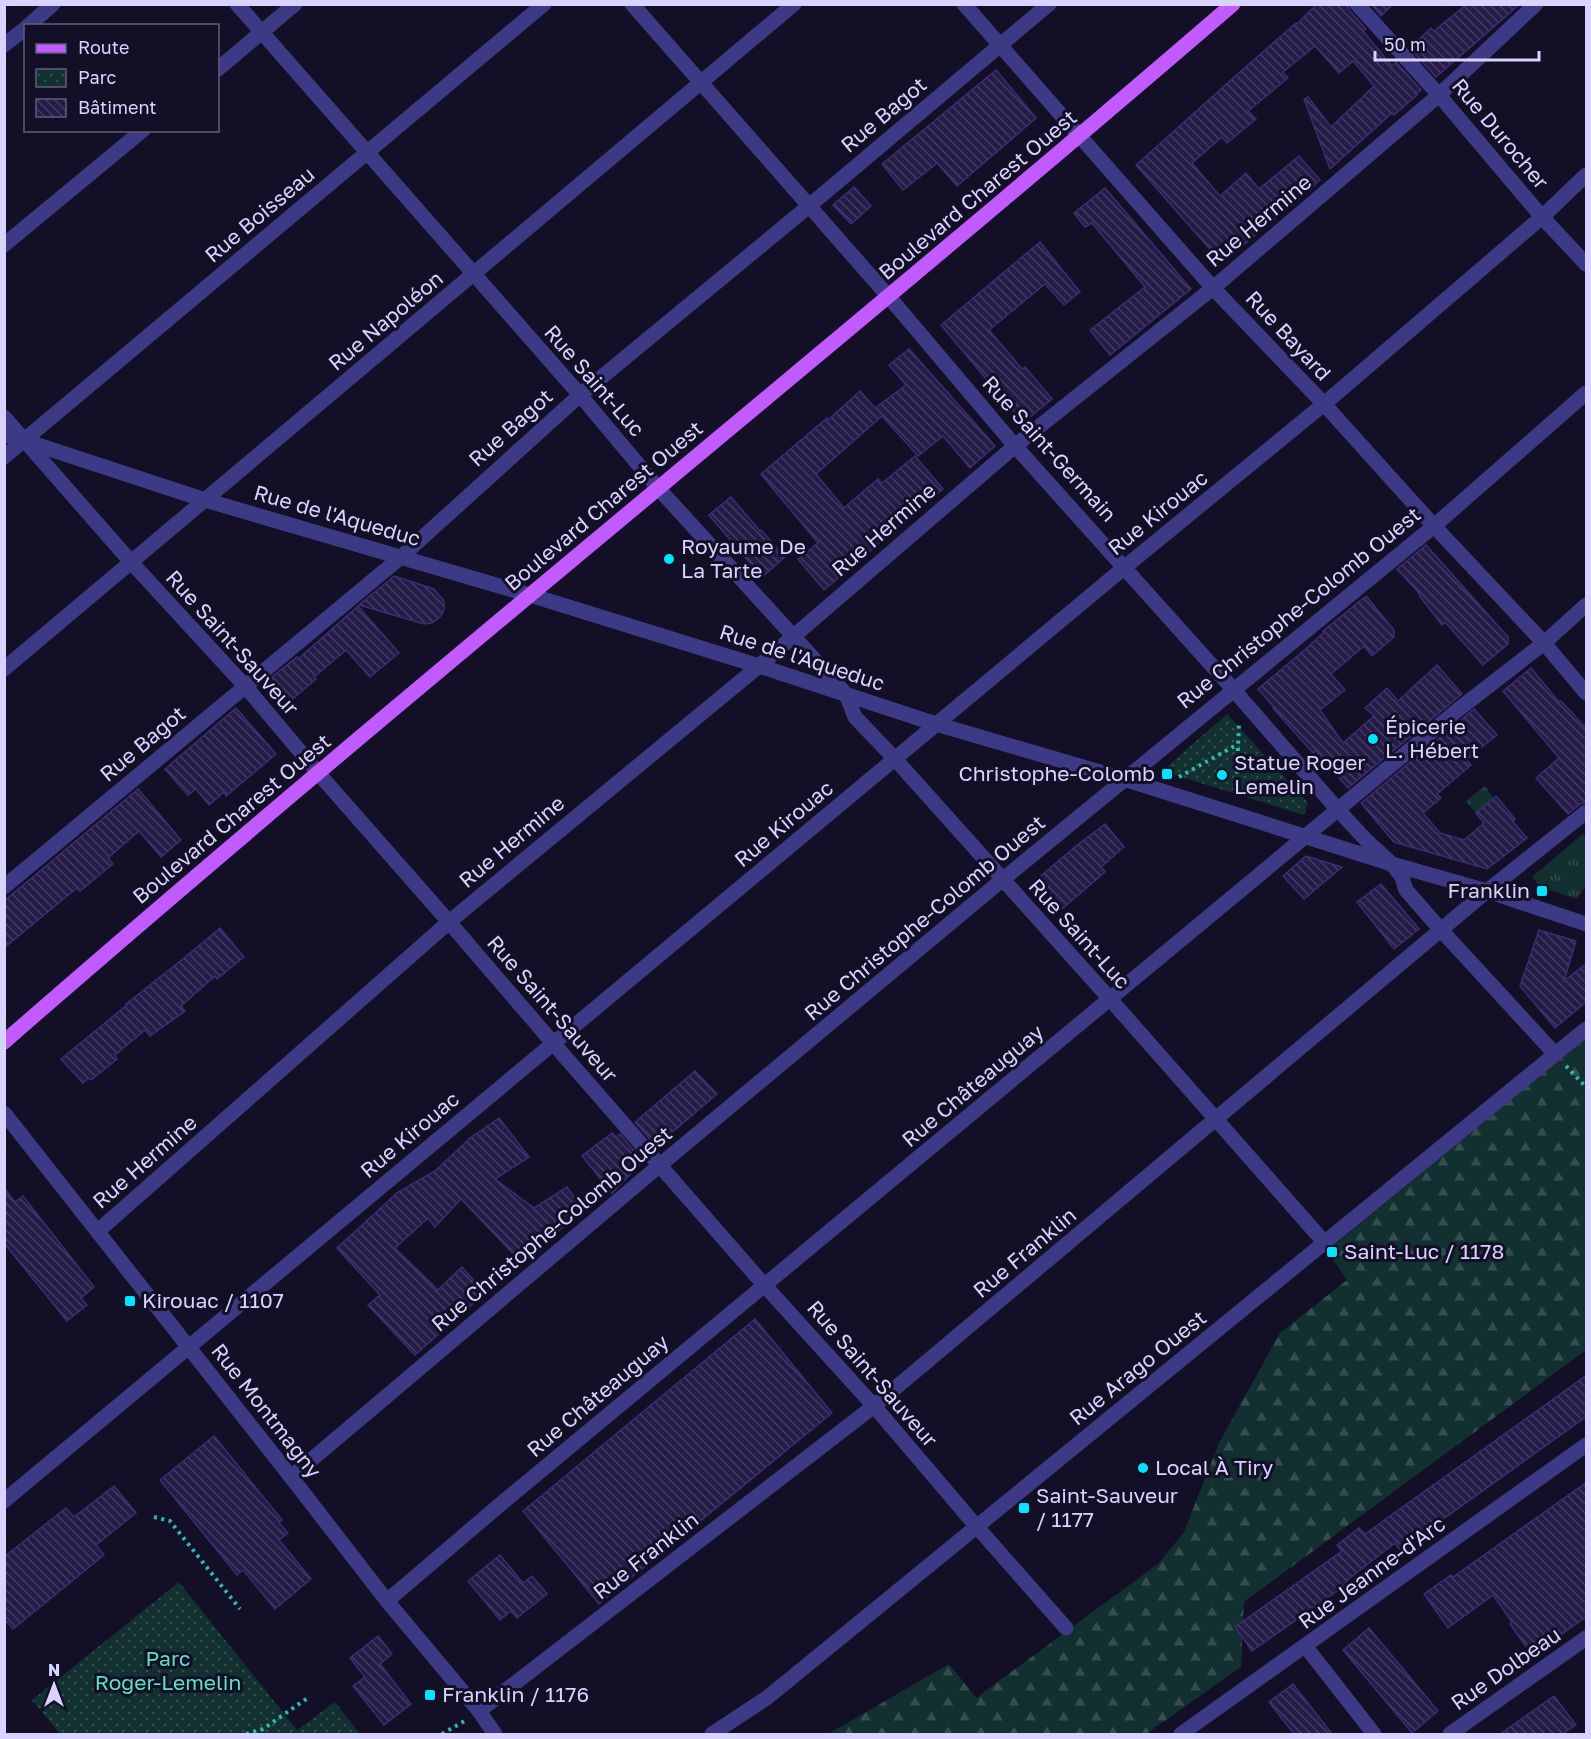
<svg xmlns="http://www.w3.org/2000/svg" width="1591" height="1739" font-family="'Golos Text',sans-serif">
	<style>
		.grass { fill: url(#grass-tufts) }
		.forest { fill: url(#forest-firs) }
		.park { fill: url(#park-dots) }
		.building { fill: url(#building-back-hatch); stroke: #3b2d73; stroke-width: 1.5 }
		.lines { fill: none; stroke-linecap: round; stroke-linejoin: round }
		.path { stroke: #2fb8b0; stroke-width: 4; stroke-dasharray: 3 4.5; stroke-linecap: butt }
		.minor { stroke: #3d3a85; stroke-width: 15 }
		.tertiary { stroke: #3d3a85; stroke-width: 15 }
		.primary { stroke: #c25bff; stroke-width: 15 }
		.poi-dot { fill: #00e5ff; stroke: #130f26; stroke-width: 2 }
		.labels { text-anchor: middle; stroke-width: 6; stroke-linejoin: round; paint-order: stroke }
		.street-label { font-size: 21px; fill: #d9d4ff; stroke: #130f26 }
		.poi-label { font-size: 21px; fill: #d9d4ff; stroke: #130f26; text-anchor: start }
		.park-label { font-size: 21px; fill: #5fe0c0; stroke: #130f26 }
	</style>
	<defs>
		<pattern id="grass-tufts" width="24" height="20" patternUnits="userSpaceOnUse" patternTransform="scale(1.5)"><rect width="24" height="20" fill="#12302f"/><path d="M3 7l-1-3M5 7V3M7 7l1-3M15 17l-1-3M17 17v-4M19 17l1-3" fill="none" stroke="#344d4e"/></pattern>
		<pattern id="forest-firs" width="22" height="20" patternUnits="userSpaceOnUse" patternTransform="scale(1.5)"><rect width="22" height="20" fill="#12302f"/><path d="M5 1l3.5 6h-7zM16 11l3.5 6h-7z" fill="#344d4e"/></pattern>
		<pattern id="park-dots" width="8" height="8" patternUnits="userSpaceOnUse" patternTransform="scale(1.5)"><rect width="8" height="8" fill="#12302f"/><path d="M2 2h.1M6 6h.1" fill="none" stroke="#344d4e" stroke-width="1.8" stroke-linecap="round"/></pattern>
		<pattern id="building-back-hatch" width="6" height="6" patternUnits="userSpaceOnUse" patternTransform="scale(1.5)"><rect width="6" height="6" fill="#241b47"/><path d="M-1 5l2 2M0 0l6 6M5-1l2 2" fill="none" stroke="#433b63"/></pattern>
	</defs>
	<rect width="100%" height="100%" fill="#130f26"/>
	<g class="grass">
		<path d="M1485 786 1494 798 1476 813 1466 801Z"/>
		<path d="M1583 834 1586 838V885L1577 899 1540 887 1532 877Z"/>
	</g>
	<path class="forest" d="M1586 1038V1350L1244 1602 1241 1667 1146 1734H828L949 1664 976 1698 1159 1563 1184 1532 1219 1443 1280 1333 1347 1280 1327 1251Z"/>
	<g class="park">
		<path d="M1227 714 1308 803 1304 815 1162 771Z"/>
		<path d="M179 1582 297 1730 335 1702 360 1734H60L32 1700Z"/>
	</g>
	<g class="building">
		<path d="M1317 4H1347L1350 11 1366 29 1363 31 1392 66 1396 62 1421 90 1416 94 1417 95 1394 115 1392 113 1330 169 1304 99 1308 97 1331 127 1374 86 1353 61 1339 73 1315 46 1283 72 1288 78 1248 111 1256 119 1227 143 1222 137 1192 163 1220 196 1246 173 1259 189 1299 156 1320 180 1222 263 1136 165 1232 79 1296 23 1297 24Z"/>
		<path d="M1371 4H1393L1381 16Z"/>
		<path d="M1467 4H1520L1436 77 1410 48 1431 28 1434 31Z"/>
		<path d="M996 70 1036 118 957 186 937 163 903 190 882 164Z"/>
		<path d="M854 187 871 206 851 224 833 205Z"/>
		<path d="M1105 188 1191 289 1110 355 1090 330 1145 287 1092 223 1085 227 1074 213Z"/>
		<path d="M1040 242 1080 292 1064 305 1045 284 989 330 1022 369 1025 367 1052 399 1023 423 941 325Z"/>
		<path d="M909 349 995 446 970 468 943 436 918 456 882 416 816 474 844 508 878 479 882 483 915 456 943 489 824 590 798 559 818 543 761 474 827 418 828 420 860 391 875 408 906 385 889 365Z"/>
		<path d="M731 497 760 531 761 530 785 557 762 577 709 515Z"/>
		<path d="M1426 545 1508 637V644L1483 665 1445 622 1442 625 1419 595 1420 594 1397 569Z"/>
		<path d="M394 576 434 589 444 601V610L440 617 432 623 424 624 359 605Z"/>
		<path d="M1366 596 1394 630V637L1372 656 1364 646 1331 674 1345 690 1320 710 1343 743 1374 716 1365 708 1387 688 1398 701 1437 665 1462 694 1348 788 1316 751 1313 753 1273 708 1274 707 1258 689 1308 647 1324 632 1323 631Z"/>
		<path d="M358 606 399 653 370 677 346 650 314 677 316 679 283 707 263 684 297 657 298 659Z"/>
		<path d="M1531 668 1559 702 1561 701 1587 729V802L1580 804 1568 814 1536 778 1559 758 1503 691Z"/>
		<path d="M236 708 276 754 226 796 224 792 209 805 196 789 188 795 165 769Z"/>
		<path d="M1474 709 1497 735 1466 760 1471 765 1437 794 1441 798 1423 813 1440 833 1464 840 1484 823 1476 813 1496 796 1515 819 1513 822 1527 838 1487 869 1394 842 1361 803Z"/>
		<path d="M138 789 181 840 161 857 139 831 108 858 113 864 80 891 77 888 4 948V901Z"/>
		<path d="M1105 824 1124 847 1101 867 1105 872 1062 909 1037 879 1076 846Z"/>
		<path d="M1306 856 1342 867 1304 899 1283 876Z"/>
		<path d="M1381 884 1419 929 1394 949 1357 902Z"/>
		<path d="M220 928 244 957 217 979 215 976 181 1006 185 1011 150 1036 145 1030 115 1055 117 1059 91 1080 89 1078 83 1083 61 1059 127 1005 126 1004 184 958Z"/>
		<path d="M1539 930 1576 941 1564 981 1587 963V1001L1555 1028 1520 986Z"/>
		<path d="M695 1071 717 1094 656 1146 635 1122Z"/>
		<path d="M499 1118 529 1157 495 1179 534 1208 567 1187 583 1210 521 1262 461 1199 435 1227 428 1218 395 1248 438 1290 462 1267 485 1293 415 1355 368 1305 380 1295 337 1248 398 1192 435 1171 470 1138Z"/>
		<path d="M612 1133 616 1137 620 1134 641 1159 639 1160 642 1162 612 1193 582 1156Z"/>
		<path d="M4 1188 15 1202 23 1196 94 1287 81 1298 87 1305 67 1321 4 1243Z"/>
		<path d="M755 1319 832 1413 599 1604 523 1511Z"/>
		<path d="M1587 1375V1416L1400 1550 1395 1543 1346 1581 1347 1584 1252 1651 1235 1627 1342 1551 1337 1545 1359 1528 1365 1534Z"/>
		<path d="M214 1436 282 1520 279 1523 288 1533 279 1540 311 1579 275 1609 243 1570 237 1575 160 1480Z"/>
		<path d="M1587 1482V1616L1532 1655 1510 1624 1512 1622 1493 1595 1448 1628 1424 1594 1451 1575 1453 1577Z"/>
		<path d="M114 1486 136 1513 96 1545 104 1555 13 1629 4 1619V1557L66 1508 74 1517Z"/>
		<path d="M500 1555 523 1583 532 1576 547 1594 517 1618 511 1611 500 1620 468 1581Z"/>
		<path d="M1369 1628 1438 1711 1412 1733 1343 1650Z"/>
		<path d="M378 1636 392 1654 380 1664 411 1704 384 1725 353 1686 365 1677 350 1658Z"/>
		<path d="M1293 1684 1332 1734H1294L1269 1702Z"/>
		<path d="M1554 1696 1576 1725 1562 1734H1500Z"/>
	</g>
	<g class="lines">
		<g class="path">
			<path d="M1179 777 1238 744"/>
			<path d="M1236 796 1239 723"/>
			<path d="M1566 1066 1586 1087"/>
			<path d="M154 1517 170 1521 240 1609"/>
			<path d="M246 1734 263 1729 309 1697"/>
			<path d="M442 1734 466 1720"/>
		</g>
		<g class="minor">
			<path d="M237 4 580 395 658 488 846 694 855 717 895 759 1110 999 1324 1242"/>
			<path d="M632 4 889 297 1015 446 1233 689 1338 810 1367 841 1392 864 1402 877 1406 890 1441 930 1555 1054"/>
			<path d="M964 4 1213 288 1324 404 1434 526 1544 643 1586 693"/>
			<path d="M1357 4 1439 95 1542 217 1586 264"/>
			<path d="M28 26 53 4"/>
			<path d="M4 45 26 28"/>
			<path d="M218 69 295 4"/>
			<path d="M4 245 143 130"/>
			<path d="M4 417 131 562 245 686 319 774 449 922 553 1043 765 1286 874 1406 977 1527 1066 1628"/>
			<path d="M4 457 544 4"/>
			<path d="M4 669 794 4"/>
			<path d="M4 887 401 557 580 395 809 206 1049 4"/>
			<path d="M4 1113 291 1477 387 1601 479 1711 495 1734"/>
			<path d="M98 1231 449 922 759 666 1015 446 1213 288 1439 95 1536 4"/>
			<path d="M291 1477 660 1165 1002 880 1434 526 1586 393"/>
			<path d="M4 1501 1125 567 1324 404 1542 217 1586 175"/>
			<path d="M387 1601 502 1503 1459 709 1544 643 1586 605"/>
			<path d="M1306 1647 1374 1734"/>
			<path d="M479 1711 874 1406 1487 891 1586 812"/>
			<path d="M712 1734 768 1697 1586 1029"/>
			<path d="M1181 1734 1586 1445"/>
			<path d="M1450 1734 1586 1638"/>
		</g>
		<path class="tertiary" d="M4 434 205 500 530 595 759 666 936 724 1124 779 1392 864 1487 891 1586 924"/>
		<path class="primary" d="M4 1042C408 689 827 354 1233 4"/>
	</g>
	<g class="poi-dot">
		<circle cx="669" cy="559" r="6"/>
		<circle cx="1373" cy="739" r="6"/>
		<rect x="1161" y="768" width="12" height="12" rx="3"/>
		<circle cx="1222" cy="775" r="6"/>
		<rect x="1536" y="885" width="12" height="12" rx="3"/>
		<rect x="1326" y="1246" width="12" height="12" rx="3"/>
		<rect x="124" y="1295" width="12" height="12" rx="3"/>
		<circle cx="1143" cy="1468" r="6"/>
		<rect x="1018" y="1502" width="12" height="12" rx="3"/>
		<rect x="424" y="1689" width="12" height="12" rx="3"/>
	</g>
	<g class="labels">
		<g class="street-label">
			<text transform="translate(884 115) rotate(-40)" y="7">Rue Bagot</text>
			<text transform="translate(1500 134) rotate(50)" y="7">Rue Durocher</text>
			<text transform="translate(978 195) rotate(-40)" y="7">Boulevard Charest Ouest</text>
			<text transform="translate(260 215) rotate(-40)" y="7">Rue Boisseau</text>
			<text transform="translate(1259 221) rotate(-40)" y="7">Rue Hermine</text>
			<text transform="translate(386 321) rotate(-40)" y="7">Rue Napoléon</text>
			<text transform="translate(1288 336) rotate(47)" y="7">Rue Bayard</text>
			<text transform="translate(594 381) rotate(49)" y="7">Rue Saint-Luc</text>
			<text transform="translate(511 428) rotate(-42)" y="7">Rue Bagot</text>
			<text transform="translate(1049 449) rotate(48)" y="7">Rue Saint-Germain</text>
			<text transform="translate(604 506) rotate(-40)" y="7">Boulevard Charest Ouest</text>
			<text transform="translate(1158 513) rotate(-39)" y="7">Rue Kirouac</text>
			<text transform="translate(337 516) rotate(16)" y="7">Rue de l'Aqueduc</text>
			<text transform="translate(884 530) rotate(-41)" y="7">Rue Hermine</text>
			<text transform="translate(1299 608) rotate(-39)" y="7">Rue Christophe-Colomb Ouest</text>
			<text transform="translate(232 643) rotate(48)" y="7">Rue Saint-Sauveur</text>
			<text transform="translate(802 658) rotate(18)" y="7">Rue de l'Aqueduc</text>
			<text transform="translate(143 744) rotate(-40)" y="7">Rue Bagot</text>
			<text transform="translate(232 819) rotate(-40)" y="7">Boulevard Charest Ouest</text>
			<text transform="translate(784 824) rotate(-40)" y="7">Rue Kirouac</text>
			<text transform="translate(512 842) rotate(-40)" y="7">Rue Hermine</text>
			<text transform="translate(925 918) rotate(-40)" y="7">Rue Christophe-Colomb Ouest</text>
			<text transform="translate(1079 934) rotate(48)" y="7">Rue Saint-Luc</text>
			<text transform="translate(552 1009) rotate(49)" y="7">Rue Saint-Sauveur</text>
			<text transform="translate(973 1086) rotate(-40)" y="7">Rue Châteauguay</text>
			<text transform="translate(410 1135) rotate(-40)" y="7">Rue Kirouac</text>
			<text transform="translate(145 1162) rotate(-41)" y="7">Rue Hermine</text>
			<text transform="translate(552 1229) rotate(-40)" y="7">Rue Christophe-Colomb Ouest</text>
			<text transform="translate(1025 1253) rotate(-40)" y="7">Rue Franklin</text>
			<text transform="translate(1138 1368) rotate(-39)" y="7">Rue Arago Ouest</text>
			<text transform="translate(872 1374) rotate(49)" y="7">Rue Saint-Sauveur</text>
			<text transform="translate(598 1396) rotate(-40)" y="7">Rue Châteauguay</text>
			<text transform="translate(266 1411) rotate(52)" y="7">Rue Montmagny</text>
			<text transform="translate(646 1556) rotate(-38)" y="7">Rue Franklin</text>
			<text transform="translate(1372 1573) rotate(-36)" y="7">Rue Jeanne-d'Arc</text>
			<text transform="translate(1506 1669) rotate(-35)" y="7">Rue Dolbeau</text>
		</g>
		<g class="poi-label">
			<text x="681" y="554">Royaume De<tspan x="681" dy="24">La Tarte</tspan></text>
			<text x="1385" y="734">Épicerie<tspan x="1385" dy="24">L. Hébert</tspan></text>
			<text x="1234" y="770">Statue Roger<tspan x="1234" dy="24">Lemelin</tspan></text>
			<text x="1155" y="781" text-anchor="end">Christophe-Colomb</text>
			<text x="1530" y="898" text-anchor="end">Franklin</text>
			<text x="1344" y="1259">Saint-Luc / 1178</text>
			<text x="142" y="1308">Kirouac / 1107</text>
			<text x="1155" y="1475">Local À Tiry</text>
			<text x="1036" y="1503">Saint-Sauveur<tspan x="1036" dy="24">/ 1177</tspan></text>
			<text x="442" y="1702">Franklin / 1176</text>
		</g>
		<g class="park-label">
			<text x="168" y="1666">Parc<tspan x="168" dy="24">Roger-Lemelin</tspan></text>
		</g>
	</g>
	<rect width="1591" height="1739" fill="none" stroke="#d9d4ff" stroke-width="12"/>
	<rect x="24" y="24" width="195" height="108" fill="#130f26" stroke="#625e7d" stroke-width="1.5"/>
	<rect x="36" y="44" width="30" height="9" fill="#c25bff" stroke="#625e7d" stroke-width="1.5"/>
	<text x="78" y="54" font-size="18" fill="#d9d4ff">Route</text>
	<rect x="36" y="69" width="30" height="18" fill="url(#park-dots)" stroke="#625e7d" stroke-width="1.5"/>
	<text x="78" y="84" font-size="18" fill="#d9d4ff">Parc</text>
	<rect x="36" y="99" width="30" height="18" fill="url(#building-back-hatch)" stroke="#625e7d" stroke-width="1.5"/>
	<text x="78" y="114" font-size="18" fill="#d9d4ff">Bâtiment</text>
	<g transform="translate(54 1685)" stroke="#130f26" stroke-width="4.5" paint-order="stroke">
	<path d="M0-4.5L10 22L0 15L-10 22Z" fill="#d9d4ff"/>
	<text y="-9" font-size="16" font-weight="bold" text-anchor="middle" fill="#d9d4ff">N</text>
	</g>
	<path d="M1375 51v9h164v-9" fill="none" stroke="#d9d4ff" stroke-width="3"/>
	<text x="1384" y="51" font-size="18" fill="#d9d4ff" stroke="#130f26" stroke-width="4.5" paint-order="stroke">50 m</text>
</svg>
